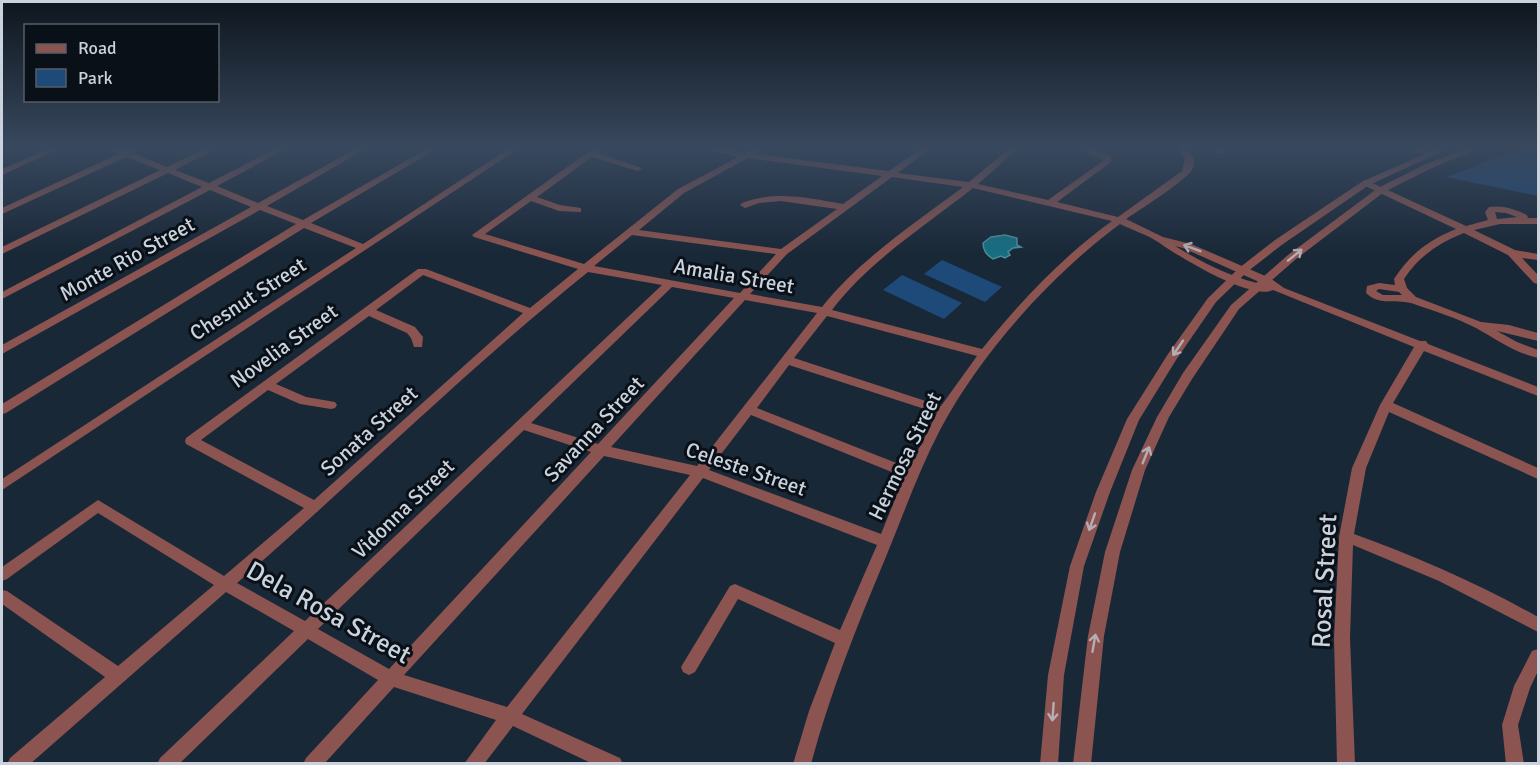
<svg xmlns="http://www.w3.org/2000/svg" width="1540" height="765" font-family="Signika,sans-serif">
	<style>
		.green { fill: #1d4a78 }
		.water { fill: #176e81; stroke: #4c8c9d; stroke-width: 1.5 }
		.lines { fill: none; stroke-linecap: round; stroke-linejoin: round }
		.minor { fill: #8b5450; fill-rule: evenodd }
		.tertiary { fill: #8b5450; fill-rule: evenodd }
		.oneway { stroke: #b6acb3 }
		.labels { text-anchor: middle; stroke-width: 6; stroke-linejoin: round; paint-order: stroke }
		.street-label { font-size: 21px; fill: #c9d2dd; stroke: #0a1017 }
		.near-street-label { font-size: 26px; fill: #c9d2dd; stroke: #0a1017 }
	</style>
	<rect width="100%" height="100%" fill="#192837"/>
	<g class="green">
		<path d="M1524 147H1538V196L1446 177Z"/>
		<path d="M942 260 1002 287 985 302 924 274Z"/>
		<path d="M902 275 962 303 944 319 883 290Z"/>
	</g>
	<path class="water" d="M1005 235 1017 238V245L1021 247 1013 248 1008 252 1010 255 1005 258 1001 256 993 259C987 255 983 251 983 243L991 237Z"/>
	<g class="lines">
		<g class="minor">
			<path d="M53 147H64L2 175V169Z"/>
			<path d="M105 147H116L125 150 133 147H144L133 153 167 167 208 147H219L175 170 209 183 279 147H289L217 186 258 203 359 147H369L267 206 303 220 430 147H440L311 223 363 244 511 147H521L2 490V479L356 248 304 228 6 413 2 414V404L296 224 260 210 2 354V345L251 207 210 190 2 299V292L202 187 168 173 2 254V247L160 170 126 157 2 214V208L118 154Z"/>
			<path d="M595 147H604L598 153 642 168 638 171 592 157 537 197 560 205 581 208V212L559 211 531 201 485 234 584 264 678 189 738 157 705 149 704 147H718L745 153 756 147H766L756 154 889 171 923 147H932L898 173 969 182 1011 147H1020L978 184 1048 200 1103 161V159L1072 147H1084L1111 156V162L1057 202 1118 217 1182 171 1185 158 1176 147H1185C1191 153 1196 159 1193 168 1189 179 1139 210 1126 219L1163 237 1191 244 1270 278 1284 288 1420 341H1426L1428 344 1538 387V396L1424 351 1393 403 1538 468V479L1389 412 1366 468 1354 534C1418 557 1479 584 1538 617V632L1439 581 1353 545 1350 638 1355 764H1337L1334 638 1339 537 1352 468 1380 405 1414 347 1273 290C1251 301 1178 256 1158 242 1148 235 1132 230 1120 224 1051 275 980 354 940 430 918 472 903 516 885 559 857 626 830 693 811 764H793L809 711 835 643 738 599 695 672 689 675 683 672 681 667 730 586 735 584 840 630 877 545 703 478 522 714 620 758 623 764H593L513 726 484 764H464L496 720 394 687 324 764H303L306 758 378 680 308 639 179 764H157L160 758 294 631 226 592 30 764H7L10 758 105 677 2 604V590L7 591 118 666 214 585 98 513 7 579 2 581V567L98 500 224 576 304 508 186 444 185 441 186 438 418 269H426L530 308 578 269 474 237 472 235ZM748 158 882 176 843 204C808 198 776 190 742 203L740 205 745 208 759 203 781 201 837 209 781 249 639 230 684 193ZM892 177 963 187C914 224 860 259 822 307L750 294 787 254ZM973 188 1112 221C1062 257 1020 302 982 349L832 310C869 261 925 226 973 188ZM632 235 776 254 740 293 594 266ZM1175 246 1183 248 1266 285C1234 279 1203 263 1175 246ZM588 272 662 285 305 621 237 583C355 481 466 370 588 272ZM423 275 523 313 314 500 201 440 268 390 300 404 331 409 335 408 337 405 335 402 306 397 276 384 369 316 407 333 411 338 414 347H422L423 337 415 327 376 310ZM672 287 734 298 598 444 531 423ZM745 300 817 313 697 466 611 447ZM827 316 977 356 941 406 794 358ZM789 365 937 413 909 468 757 408ZM751 415 904 477 881 534 709 470ZM524 430 591 452 389 669 318 629ZM604 456 690 475 507 707 404 675Z"/>
			<path d="M1208 147H1219L1228 152 1221 154Z"/>
			<path d="M1409 147H1420L1435 154 1428 156Z"/>
			<path d="M1366 180 1466 226 1488 220 1485 212 1489 207C1503 205 1514 209 1527 215L1528 218H1538V224H1500L1474 230 1515 250 1538 254V260L1522 258 1538 275V284L1534 283 1508 255 1464 233C1439 243 1419 256 1404 279L1407 288 1416 297 1481 322 1509 325 1538 333V341L1497 331 1517 342 1538 350V358C1515 353 1496 339 1476 328 1457 318 1434 311 1414 304 1398 298 1380 307 1366 293L1367 286 1379 283 1395 285 1394 279C1410 254 1429 240 1456 229L1363 185 1361 183ZM1495 212 1506 213 1517 217 1497 219ZM1379 289 1399 292 1402 295H1383L1376 291Z"/>
			<path d="M1538 649V671L1530 688 1518 725 1524 764H1506L1502 725 1514 686 1532 651Z"/>
		</g>
		<g class="tertiary">
			<path d="M1441 147H1452L1369 185 1283 244 1247 272 1216 302 1176 360 1139 420 1110 492 1084 566 1064 675 1058 764H1040L1048 675 1070 566 1096 492 1127 419 1168 354 1208 298 1239 268 1275 240 1363 181Z"/>
			<path d="M1471 147H1482L1432 168 1384 192 1296 259 1239 309 1192 379 1169 417 1145 470 1120 552 1104 636 1091 764H1073L1088 636 1105 552 1132 470 1157 417 1183 373 1231 305 1288 255 1378 188 1426 164Z"/>
		</g>
	</g>
	<defs><path id="oneway-shaft" d="M-6 0H5M1.5-3L5.5 0L1.5 3" fill="none" stroke-width="1.6" stroke-linecap="round" stroke-linejoin="round" transform="scale(1.5)"/></defs>
	<g class="oneway">
		<use href="#oneway-shaft" transform="translate(1192 248) rotate(-159)"/>
		<use href="#oneway-shaft" transform="translate(1295 255) rotate(-39)"/>
		<use href="#oneway-shaft" transform="translate(1178 348) rotate(124)"/>
		<use href="#oneway-shaft" transform="translate(1146 455) rotate(-68)"/>
		<use href="#oneway-shaft" transform="translate(1092 522) rotate(109)"/>
		<use href="#oneway-shaft" transform="translate(1094 643) rotate(-80)"/>
		<use href="#oneway-shaft" transform="translate(1053 712) rotate(94)"/>
	</g>
	<linearGradient id="sky" x2="0" y2="1"><stop stop-color="#0e161e"/><stop offset="0.58" stop-color="#38485e"/><stop offset="1" stop-color="#38485e" stop-opacity="0"/></linearGradient>
	<rect width="1540" height="254" fill="url(#sky)"/>
	<g class="labels">
		<g class="street-label">
			<text transform="translate(127 259) rotate(-29)" y="7">Monte Rio Street</text>
			<text transform="translate(734 276) rotate(10)" y="7">Amalia Street</text>
			<text transform="translate(248 299) rotate(-33)" y="7">Chesnut Street</text>
			<text transform="translate(284 346) rotate(-36)" y="7">Novelia Street</text>
			<text transform="translate(594 429) rotate(-47)" y="7">Savanna Street</text>
			<text transform="translate(369 431) rotate(-42)" y="7">Sonata Street</text>
			<text transform="translate(905 456) rotate(-64)" y="7">Hermosa Street</text>
			<text transform="translate(746 469) rotate(19)" y="7">Celeste Street</text>
			<text transform="translate(403 509) rotate(-44)" y="7">Vidonna Street</text>
		</g>
		<g class="near-street-label">
			<text transform="translate(1324 581) rotate(-87)" y="9">Rosal Street</text>
			<text transform="translate(329 612) rotate(29)" y="9">Dela Rosa Street</text>
		</g>
	</g>
	<rect width="1540" height="765" fill="none" stroke="#c9d2dd" stroke-width="6"/>
	<rect x="24" y="24" width="195" height="78" fill="#0a1017" stroke="#565e66" stroke-width="1.5"/>
	<rect x="36" y="44" width="30" height="9" fill="#8b5450" stroke="#565e66" stroke-width="1.5"/>
	<text x="78" y="54" font-size="18" fill="#c9d2dd">Road</text>
	<rect x="36" y="69" width="30" height="18" fill="#1d4a78" stroke="#565e66" stroke-width="1.5"/>
	<text x="78" y="84" font-size="18" fill="#c9d2dd">Park</text>
</svg>
